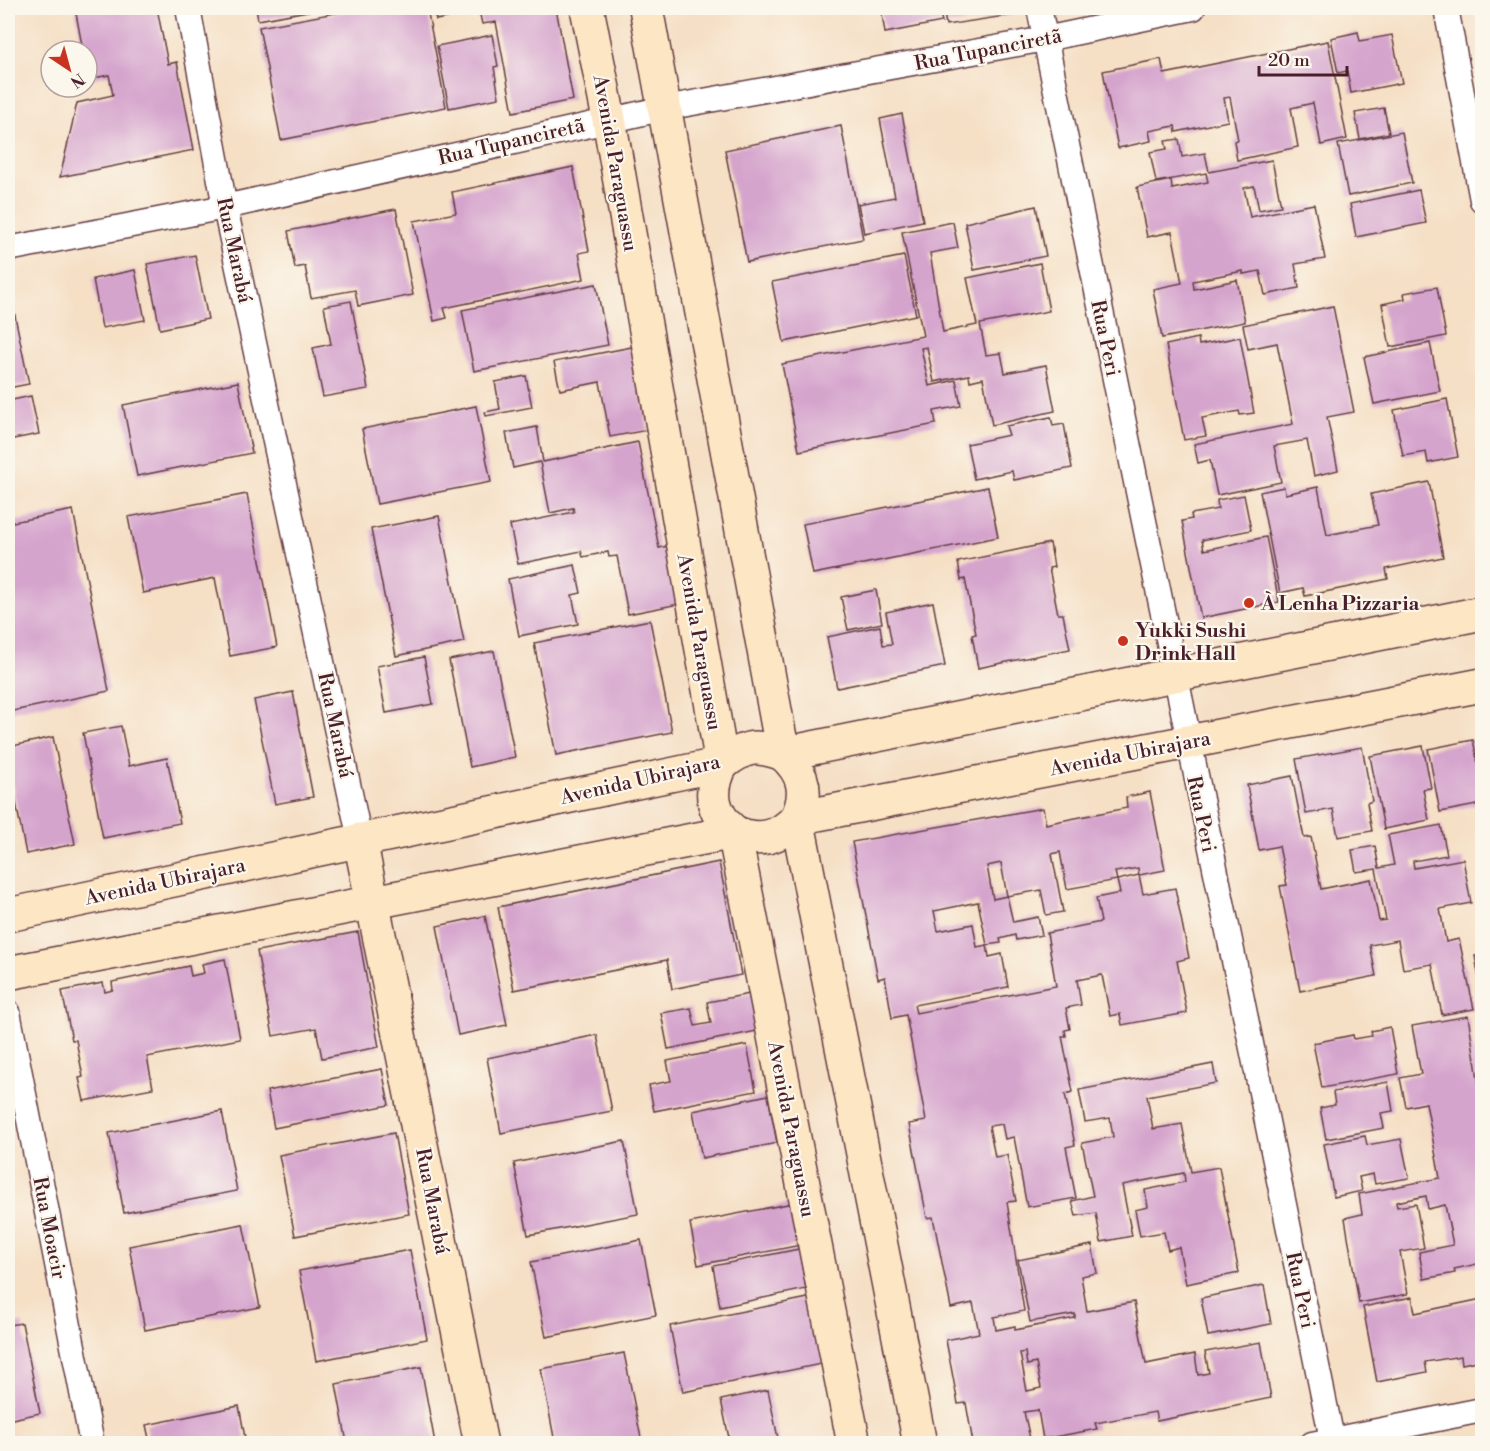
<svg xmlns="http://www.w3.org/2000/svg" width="1490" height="1451" font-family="'Libre Bodoni',serif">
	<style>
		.building { fill: #d5a4cd; fill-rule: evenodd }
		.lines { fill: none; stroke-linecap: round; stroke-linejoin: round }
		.street-casing { stroke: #643c42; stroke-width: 27 }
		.secondary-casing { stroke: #643c42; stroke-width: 36 }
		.street { stroke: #fff; stroke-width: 24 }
		.secondary { stroke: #fce6c4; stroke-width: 33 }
		.poi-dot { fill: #c8321e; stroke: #fbf7ec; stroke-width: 2 }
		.labels { text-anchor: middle; stroke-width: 4.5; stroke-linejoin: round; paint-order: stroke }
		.street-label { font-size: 20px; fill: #4a1f2b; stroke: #fbf7ec }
		.poi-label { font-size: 20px; font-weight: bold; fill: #4a1f2b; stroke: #fbf7ec; text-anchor: start }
	</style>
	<rect width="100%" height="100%" fill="#fbf7ec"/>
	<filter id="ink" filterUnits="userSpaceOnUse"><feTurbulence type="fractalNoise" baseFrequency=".0167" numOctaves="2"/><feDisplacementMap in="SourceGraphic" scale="12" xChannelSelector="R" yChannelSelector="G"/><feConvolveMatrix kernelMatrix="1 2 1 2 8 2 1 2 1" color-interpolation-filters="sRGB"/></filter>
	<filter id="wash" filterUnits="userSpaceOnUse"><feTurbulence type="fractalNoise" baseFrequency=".008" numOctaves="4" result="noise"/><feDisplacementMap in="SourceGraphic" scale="24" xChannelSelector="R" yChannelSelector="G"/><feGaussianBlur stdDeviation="1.35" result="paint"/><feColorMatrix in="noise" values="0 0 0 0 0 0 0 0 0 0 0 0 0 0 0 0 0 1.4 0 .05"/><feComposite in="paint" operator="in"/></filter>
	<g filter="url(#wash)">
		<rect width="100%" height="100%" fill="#f5dfc5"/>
		<g id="blocks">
			<g class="building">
				<path d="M75 8H157L168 64 177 62 194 150 60 177 77 103 113 95 109 75 89 79 87 51H83Z"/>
				<path d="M256 8H318V9L258 20Z"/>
				<path d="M362 8H427L446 107 281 140 259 27Z"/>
				<path d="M434 8H556L573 100 513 112 496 22 482 24 479 11 436 20Z"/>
				<path d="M881 8H939L942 22 885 33Z"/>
				<path d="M943 8H1010L1012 15 946 25Z"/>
				<path d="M1358 32 1360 41 1392 35 1402 83 1351 93 1347 71 1338 73 1331 38Z"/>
				<path d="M492 35 498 66 494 67 499 98 449 108 437 46Z"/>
				<path d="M1328 41 1347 139 1321 145 1313 103 1291 108 1298 147 1237 160 1234 141 1238 140 1230 97 1224 98 1228 121 1176 132 1175 126 1149 131 1151 141 1118 148 1103 71 1161 59 1164 74Z"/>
				<path d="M8 106 13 131 8 132Z"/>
				<path d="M1384 108 1389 133 1360 139 1355 113Z"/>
				<path d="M902 114 923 221 864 233 858 204 895 197 880 119Z"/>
				<path d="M841 126 863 239 747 262 725 150Z"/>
				<path d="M1402 132 1412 183 1348 196 1338 144Z"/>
				<path d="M1179 139 1182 157 1205 153 1209 172 1272 160 1281 206 1259 210 1254 186 1244 188 1250 217 1314 204 1325 259 1295 264 1299 288 1265 295 1260 271 1243 274V271L1193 281 1194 289 1237 280 1245 322 1162 338 1153 289 1182 283 1172 232 1147 237 1137 187 1171 180 1172 189 1208 182 1206 173 1156 182 1150 152 1167 149 1165 141Z"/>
				<path d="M573 167 589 251 579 253 584 279 444 308 447 318 434 321 414 221 456 213 452 192Z"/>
				<path d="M1419 190 1426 223 1356 237 1350 204Z"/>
				<path d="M1036 206 1046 256 974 270 965 223Z"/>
				<path d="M396 209 413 295 358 306 355 290 311 298 305 266 295 268 288 231Z"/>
				<path d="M953 222 958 248 930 253 943 332 977 325 967 278 1040 263 1049 311 980 324 986 355 1001 353 1005 373 1046 365 1055 411 992 425 983 378 970 381 969 375 934 382 927 347 921 348 929 386 956 380 961 406 934 411 936 424 799 451 782 364 923 336 902 232Z"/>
				<path d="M195 255 208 319 160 329 147 264Z"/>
				<path d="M904 256 916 315 784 342 772 282Z"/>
				<path d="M135 270 145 320 102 328 93 279Z"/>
				<path d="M8 282 29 384 8 388Z"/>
				<path d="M596 284 608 345 474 371 462 310Z"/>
				<path d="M1437 287 1446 336 1390 347 1382 304 1405 299 1404 293Z"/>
				<path d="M351 301 368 389 323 397 313 348 331 344 324 306Z"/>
				<path d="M1333 306 1354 412 1327 417 1338 470 1314 476 1307 440 1274 446 1281 482 1217 495 1210 460 1198 463 1194 444 1293 424 1277 343 1248 349 1243 325Z"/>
				<path d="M1240 337 1254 413 1240 415 1239 411 1202 418 1206 436 1184 440 1166 345 1198 338 1199 345Z"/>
				<path d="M1430 343 1440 391 1374 404 1364 357Z"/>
				<path d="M632 347 648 430 610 437 600 382 560 390 554 362Z"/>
				<path d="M526 376 532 407 486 416 485 412 500 409 495 382Z"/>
				<path d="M238 382 252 453 137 476 123 405Z"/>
				<path d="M31 396 39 434 8 440V401Z"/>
				<path d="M1447 399 1458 457 1428 463 1426 452 1403 456 1394 410Z"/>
				<path d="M476 406 491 482 377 504 362 429Z"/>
				<path d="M1051 417 1053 426 1064 424 1072 468 1014 480 1012 471 974 479 967 444 1009 435 1006 426Z"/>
				<path d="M537 427 543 462 638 442 659 548 668 546 679 604 628 614 617 556 609 557 608 552 583 557 581 551 518 564 510 525 574 512 573 508 550 513 540 462 513 468 506 433Z"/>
				<path d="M1429 482 1443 557 1386 569 1388 579 1305 596 1303 588 1280 593 1260 492 1284 487 1285 494 1318 487 1327 535 1378 525 1371 494Z"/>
				<path d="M988 487 998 537 813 574 803 524Z"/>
				<path d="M247 494 277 647 230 656 215 578 143 593 128 517Z"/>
				<path d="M1244 495 1251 530 1202 540 1204 550 1266 537 1279 602 1201 618 1182 521 1192 519 1191 514 1218 509 1217 500Z"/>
				<path d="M73 510 109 691 8 712V523Z"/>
				<path d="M439 516 464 642 396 656 371 529Z"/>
				<path d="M1050 543 1054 567 1049 568 1058 614H1063L1070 649 978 668 972 635 976 634 965 579 961 580 958 562Z"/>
				<path d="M575 565 581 593 572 595 578 624 519 636 508 579Z"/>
				<path d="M876 590 882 623 848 630 841 597Z"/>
				<path d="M933 602 945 666 837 688 827 637 880 626 883 645 892 644 886 612Z"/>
				<path d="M650 620 672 732 556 755 534 643Z"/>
				<path d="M494 651 515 757 470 767 449 660Z"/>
				<path d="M424 657 433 704 386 713 377 666Z"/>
				<path d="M293 692 313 797 275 804 254 700Z"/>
				<path d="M121 726 129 766 167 758 180 823 103 838 83 733Z"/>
				<path d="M53 737 75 844 26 854 8 762V747Z"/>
				<path d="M1473 740 1479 769 1482 768V804L1440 812 1428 749Z"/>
				<path d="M1423 746 1431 788 1423 789 1429 820 1384 829 1370 756Z"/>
				<path d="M1362 747 1372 801 1367 803 1372 831 1338 837 1333 809 1306 814 1296 759Z"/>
				<path d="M1292 776 1304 838 1311 837 1321 889 1371 879 1379 921 1386 920 1376 869 1356 872 1352 850 1375 846 1379 868 1394 865 1388 835 1441 825 1447 855 1413 861 1414 868 1463 859 1471 903 1440 909 1446 942 1459 939 1474 1009 1442 1015 1432 964 1403 969 1398 940 1370 945 1376 976 1300 991 1280 886 1287 885 1279 846 1259 850 1247 785Z"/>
				<path d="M1150 792 1165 870 1139 875 1143 894 1175 888 1189 958 1177 961 1187 1013 1122 1025 1120 1014 1110 1016 1102 975 1077 980 1081 1005 1066 1008 1070 1029 1065 1030 1066 1036H1062L1073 1092 1065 1094 1075 1145 1066 1147 1076 1198 1027 1207 1014 1137 1005 1139 1002 1124 989 1126 995 1157 1007 1155 1016 1201 1007 1202 1024 1311 994 1317 996 1330 1015 1326V1330L1075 1318V1314L1030 1322 1018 1260 1092 1245 1097 1273 1081 1276 1087 1311 1134 1302 1146 1364 1195 1354 1198 1375 1209 1373 1205 1352 1261 1342 1271 1398 1157 1421 1155 1412 1095 1423 1097 1429 1043 1439 1038 1410 1024 1412 1031 1443H973L966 1403 958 1404 946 1340 979 1333 973 1303 951 1308 933 1217 927 1218 909 1124 926 1121 906 1015 892 1018 885 977 878 979 852 842 1043 808 1046 824 1055 822 1127 808 1126 797ZM1060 852 1067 889 1117 880 1115 872 1138 868 1139 875 1117 880 1120 893 1096 898 1101 922 1047 933 1056 986 916 1013 914 1005 1008 987 1002 954 989 957 987 945 977 947 973 924 938 931 934 911 978 902 987 945 1001 943 1000 939 1015 935 1016 940 1042 935 1038 917 1013 922 1007 896 993 899 987 866 1001 863 1007 896 1041 890 1046 915 1063 912 1052 854ZM1025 1352 1027 1365 1036 1363 1041 1388 1027 1391 1020 1353Z"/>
				<path d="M719 862 741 975 672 989 667 960 514 990 498 907Z"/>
				<path d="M485 916 507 1025 458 1035 437 926Z"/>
				<path d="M358 932 379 1047 322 1058 316 1028 273 1036 257 951Z"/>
				<path d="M1482 955V990H1481L1475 956Z"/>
				<path d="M225 959 240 1039 147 1057 153 1088 84 1101 79 1078 83 1077 76 1040H72L62 991 103 983 105 992 113 990 112 982 189 966 191 976 204 973 202 964Z"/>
				<path d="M755 993 762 1030 668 1049 661 1013 691 1008 695 1026 711 1023 707 1002Z"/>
				<path d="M1468 1016 1482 1104V1263L1454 1269 1455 1273 1424 1279 1419 1252 1453 1245 1445 1205 1428 1209 1426 1196 1396 1202 1397 1207 1416 1204 1424 1248 1400 1252 1408 1294 1359 1303 1345 1218 1362 1214 1359 1194 1440 1178 1426 1103 1406 1107 1400 1078 1421 1074 1412 1026Z"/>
				<path d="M1390 1027 1398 1074 1322 1088 1313 1043 1353 1035 1354 1039 1372 1036 1371 1031Z"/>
				<path d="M597 1035 612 1111 501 1133 487 1058Z"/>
				<path d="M747 1045 756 1091 654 1111 649 1085 671 1081 667 1061Z"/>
				<path d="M1213 1064 1216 1083 1147 1096 1153 1129 1182 1124 1191 1172 1219 1167 1239 1273 1186 1284 1179 1247 1168 1250 1164 1232 1140 1236 1135 1210 1148 1207 1145 1190 1185 1182 1184 1173 1122 1185 1132 1236 1101 1242 1096 1213 1076 1216 1072 1201 1093 1196 1082 1143 1113 1137 1110 1118 1085 1122 1079 1090Z"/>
				<path d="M382 1069 389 1105 274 1128 267 1091Z"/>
				<path d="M1388 1082 1393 1111 1381 1113 1384 1128 1326 1139 1320 1108 1335 1105 1333 1092Z"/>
				<path d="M768 1095 777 1143 702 1158 693 1111Z"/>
				<path d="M222 1111 237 1191 124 1213 109 1133Z"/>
				<path d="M394 1133 409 1214 295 1236 279 1155Z"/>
				<path d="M1365 1136 1367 1145 1401 1139 1409 1178 1375 1184 1373 1174 1359 1177 1362 1191 1334 1197 1324 1144Z"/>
				<path d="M624 1141 638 1214 528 1235 514 1163Z"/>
				<path d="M793 1203 801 1245 698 1265 690 1223Z"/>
				<path d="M243 1224 260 1307 145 1330 129 1246Z"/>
				<path d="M641 1240 656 1315 546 1337 531 1262Z"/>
				<path d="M799 1249 806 1289 720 1307 713 1266Z"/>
				<path d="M410 1250 427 1339 316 1361 299 1271Z"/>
				<path d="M1264 1285 1271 1324 1208 1336 1201 1298Z"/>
				<path d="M813 1297 826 1363 683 1392 670 1326Z"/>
				<path d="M1412 1297 1415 1313 1482 1299V1360L1462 1364 1461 1356 1425 1362 1427 1372 1377 1382 1363 1307Z"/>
				<path d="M22 1323 40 1413 8 1420V1325Z"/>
				<path d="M624 1353 642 1443H555L541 1369Z"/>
				<path d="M421 1367 435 1443H347L336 1384Z"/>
				<path d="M768 1390 779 1443H730L721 1400Z"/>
				<path d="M239 1406 246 1443H150L146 1425Z"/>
			</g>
		</g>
	</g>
	<g filter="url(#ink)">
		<use href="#blocks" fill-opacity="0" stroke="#643c42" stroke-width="1.5"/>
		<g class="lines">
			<defs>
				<g id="street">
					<path d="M188 8 225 207 360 840"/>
					<path d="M1039 8 1333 1444"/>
					<path d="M1446 8 1482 200"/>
					<path d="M8 249 225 207 665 108 1045 39 1193 8"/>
					<path d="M8 1012 92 1444"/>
					<path d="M1312 1444 1482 1410"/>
				</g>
				<g id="secondary">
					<path d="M587 8 609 119 722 764C708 791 711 812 734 832L854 1444"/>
					<path d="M646 8 783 754C804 773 809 792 797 818L920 1444"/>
					<path d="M360 840 481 1444"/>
					<path d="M8 915 722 764C745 746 755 744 783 754L1482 613"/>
					<path d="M8 973 734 832C759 843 779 838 797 818L1482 685"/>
				</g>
			</defs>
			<use href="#street" class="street-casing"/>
			<use href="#secondary" class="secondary-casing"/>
			<use href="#street" class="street"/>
			<use href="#secondary" class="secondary"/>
		</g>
	</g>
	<g class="poi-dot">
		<circle cx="1249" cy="603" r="6"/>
		<circle cx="1123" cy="641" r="6"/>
	</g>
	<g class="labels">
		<g class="street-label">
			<text transform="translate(988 49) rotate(-11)" y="7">Rua Tupanciretã</text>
			<text transform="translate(511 141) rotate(-13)" y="7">Rua Tupanciretã</text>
			<text transform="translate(616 163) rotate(80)" y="7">Avenida Paraguassu</text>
			<text transform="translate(235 250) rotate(78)" y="7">Rua Marabá</text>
			<text transform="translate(1106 338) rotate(78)" y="7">Rua Peri</text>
			<text transform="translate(700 642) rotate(80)" y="7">Avenida Paraguassu</text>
			<text transform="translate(336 725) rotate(78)" y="7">Rua Marabá</text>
			<text transform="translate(1130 753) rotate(-11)" y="7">Avenida Ubirajara</text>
			<text transform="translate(640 779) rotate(-13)" y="7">Avenida Ubirajara</text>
			<text transform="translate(1202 814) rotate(78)" y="7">Rua Peri</text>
			<text transform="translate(165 881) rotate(-12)" y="7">Avenida Ubirajara</text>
			<text transform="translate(792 1129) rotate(79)" y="7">Avenida Paraguassu</text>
			<text transform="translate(433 1201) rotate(79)" y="7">Rua Marabá</text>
			<text transform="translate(50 1228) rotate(79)" y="7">Rua Moacir</text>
			<text transform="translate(1301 1290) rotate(78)" y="7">Rua Peri</text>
		</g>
		<g class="poi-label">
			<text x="1261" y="610">À Lenha Pizzaria</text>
			<text x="1135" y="637">Yukki Sushi<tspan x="1135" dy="23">Drink Hall</tspan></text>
		</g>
	</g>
	<rect width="1490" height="1451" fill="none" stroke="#fbf7ec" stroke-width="30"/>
	<g transform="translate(69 69) rotate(144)"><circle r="28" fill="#fbf7ec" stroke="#b4a19f" stroke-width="1.5"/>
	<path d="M0-4.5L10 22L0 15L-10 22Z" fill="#c8321e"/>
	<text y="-9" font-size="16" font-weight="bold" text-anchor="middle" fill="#4a1f2b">N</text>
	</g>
	<path d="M1259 66v9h88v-9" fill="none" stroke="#4a1f2b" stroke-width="3"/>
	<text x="1268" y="66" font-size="18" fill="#4a1f2b" stroke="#fbf7ec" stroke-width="4.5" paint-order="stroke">20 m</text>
</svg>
